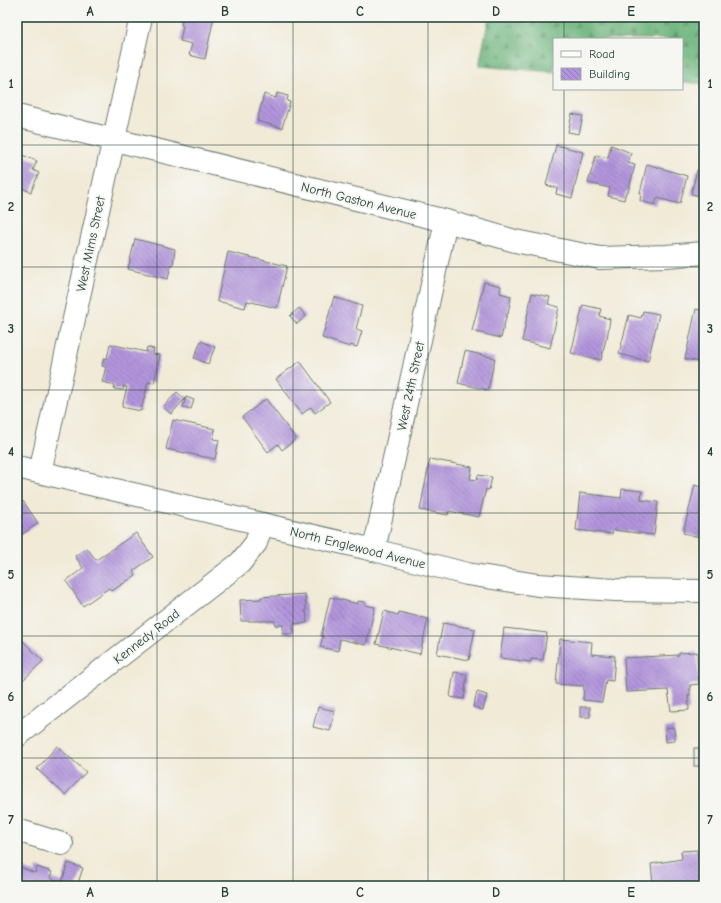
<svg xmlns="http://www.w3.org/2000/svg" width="721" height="903" font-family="'Comic Neue',sans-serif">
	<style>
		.forest { fill: url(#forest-firs); stroke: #447856 }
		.building { fill: url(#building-back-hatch) }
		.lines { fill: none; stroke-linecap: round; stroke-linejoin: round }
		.street-casing { stroke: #687a6d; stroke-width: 24 }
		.street { stroke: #fff; stroke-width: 22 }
		.grid { fill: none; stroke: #1f3d34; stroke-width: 1; stroke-opacity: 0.55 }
		.labels { text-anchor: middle; stroke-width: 4; stroke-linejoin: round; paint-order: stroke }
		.street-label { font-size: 13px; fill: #1f3d34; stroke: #f6f6f2 }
		.neatline { fill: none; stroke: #1f3d34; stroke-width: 1.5 }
		.grid-label { font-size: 13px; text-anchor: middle; font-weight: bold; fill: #1f3d34 }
	</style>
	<defs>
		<pattern id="forest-firs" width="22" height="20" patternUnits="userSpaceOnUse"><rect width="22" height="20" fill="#69b279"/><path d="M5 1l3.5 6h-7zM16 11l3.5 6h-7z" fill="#569264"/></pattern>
		<pattern id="building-back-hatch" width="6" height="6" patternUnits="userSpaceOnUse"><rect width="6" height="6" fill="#b294dc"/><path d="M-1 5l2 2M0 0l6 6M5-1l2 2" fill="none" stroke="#907ab3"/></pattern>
	</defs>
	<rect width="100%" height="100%" fill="#f6f6f2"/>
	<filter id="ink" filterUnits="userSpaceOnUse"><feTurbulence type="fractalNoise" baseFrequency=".025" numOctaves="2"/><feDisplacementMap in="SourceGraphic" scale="8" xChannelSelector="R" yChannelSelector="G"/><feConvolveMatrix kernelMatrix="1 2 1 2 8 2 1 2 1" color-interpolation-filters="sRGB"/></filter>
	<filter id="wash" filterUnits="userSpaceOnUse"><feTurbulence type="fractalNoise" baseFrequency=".012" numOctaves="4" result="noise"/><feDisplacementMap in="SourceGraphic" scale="16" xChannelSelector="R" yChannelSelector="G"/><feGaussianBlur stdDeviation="0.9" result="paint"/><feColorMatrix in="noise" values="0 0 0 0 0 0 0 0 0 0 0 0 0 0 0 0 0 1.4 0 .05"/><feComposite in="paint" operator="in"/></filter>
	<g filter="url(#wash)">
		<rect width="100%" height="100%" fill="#f1ead7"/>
		<path class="forest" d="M489 17H704V84L682 82V39H554V72L479 66Z"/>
		<g id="blocks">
			<g class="building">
				<path d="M183 17H214L205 59 189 55 192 44 180 41 183 26 181 25Z"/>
				<path d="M277 93 288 96 287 101 290 102 282 128 257 121 264 94 276 98Z"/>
				<path d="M572 114 583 116 579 134 568 132Z"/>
				<path d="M556 145 583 152 572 198 556 194 557 188 546 185Z"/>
				<path d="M611 145 631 153 628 163 635 165 628 192H626L624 200 608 196 610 188 588 183 596 155 608 158Z"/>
				<path d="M17 153 37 161 33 170 39 173 31 192 17 186Z"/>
				<path d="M704 159V196H701L691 194 697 170 700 171Z"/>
				<path d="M647 164 687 176 680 204 657 198 655 205 640 201 641 193H640Z"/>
				<path d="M135 239 175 249 173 265 171 264 168 279 128 269Z"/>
				<path d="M228 252 287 266 277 308 247 301 245 308 217 301Z"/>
				<path d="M484 282 501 286 500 293 511 296 508 314H507L501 338 472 331Z"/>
				<path d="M532 293 550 297 548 304 559 307 550 348 522 341Z"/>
				<path d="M334 297 362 306 356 329 362 331 357 347 350 345V347L322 338Z"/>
				<path d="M583 305 601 309 599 316 610 319 607 339H606L601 360 571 353Z"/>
				<path d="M299 308 306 316 297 324 290 316Z"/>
				<path d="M696 309 704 311V363L685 359Z"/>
				<path d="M643 311 659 314 648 361 619 354 629 315 641 318Z"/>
				<path d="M201 341 215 347 208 364 194 358Z"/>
				<path d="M110 344 146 352 147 347 154 349 153 354 160 355 154 383 148 382 141 411 122 407 127 387 124 386 123 390 114 389 115 385 102 382 106 367 102 366 104 358 107 359Z"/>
				<path d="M465 351 495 358 488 390 458 383Z"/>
				<path d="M300 361 330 402 315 413 311 407 302 414 276 379Z"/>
				<path d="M177 392 185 399 171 414 163 407Z"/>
				<path d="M186 397 194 400 191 409 183 407Z"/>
				<path d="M266 399 296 439 282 450 278 444 268 452 242 417Z"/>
				<path d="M173 420 215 429 213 439 219 440 215 459 166 449Z"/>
				<path d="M430 459 472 467 470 479 477 480 478 475 492 477 489 490 486 489 479 517 449 511 448 515 420 510Z"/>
				<path d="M695 485 704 488V538L683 533Z"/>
				<path d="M622 489 642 491 641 500 658 502 654 535 613 530 612 534 576 530 580 493 621 498Z"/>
				<path d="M23 501 38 523 17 538V505Z"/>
				<path d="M136 533 153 557 133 571 136 575 112 591 109 588 83 606 66 581 83 568 75 556 87 548 96 560Z"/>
				<path d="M305 594 307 623 293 624 294 634H283V625H275V621H241L240 600 261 599V597Z"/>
				<path d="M330 597 358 604V601L365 602V605L375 607 366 645 340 639 338 651 320 647 323 636H321Z"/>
				<path d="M384 611 398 615 399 612 428 619 420 654 376 644Z"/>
				<path d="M443 623 475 629 469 660 437 654Z"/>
				<path d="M504 628 547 633 543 660 531 659V662L500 658Z"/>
				<path d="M17 635 43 661 19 684 17 681Z"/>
				<path d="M560 639 592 642 591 654 615 656 613 681 606 680 602 702 583 700 584 686 556 684Z"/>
				<path d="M697 652 699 684 690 685V695H688L689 710 671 711 668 690 626 692 624 658 679 655V653Z"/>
				<path d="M454 672 467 674 464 699 450 697Z"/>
				<path d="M477 692 487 695 483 710 473 707Z"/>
				<path d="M318 707 335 711 330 731 313 727Z"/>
				<rect x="580" y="707" width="10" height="10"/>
				<path d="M674 727 675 741 666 742 665 728Z"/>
				<path d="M57 746 86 772 65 795 37 769Z"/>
				<rect x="694" y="748" width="10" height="18"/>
				<path d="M697 850 701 886H639L653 884 651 864 682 859 681 851Z"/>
				<path d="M68 863 83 868 77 886H17V866L35 873 37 867 52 872 50 878 62 882Z"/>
			</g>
		</g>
	</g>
	<g filter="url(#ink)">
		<use href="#blocks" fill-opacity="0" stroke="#687a6d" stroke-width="1"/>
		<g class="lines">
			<defs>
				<g id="street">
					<path d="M17 116 446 221 515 241 600 258 666 256 704 253"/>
					<path d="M17 467 374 550 467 574 538 585 616 590 704 591"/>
					<path d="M40 472 141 17"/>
					<path d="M374 550 446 221"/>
					<path d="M17 736 240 563 256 543 262 524"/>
					<path d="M17 830 62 844"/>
				</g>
			</defs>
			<use href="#street" class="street-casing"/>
			<use href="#street" class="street"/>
		</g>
	</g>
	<path class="grid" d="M157 17V886M293 17V886M428 17V886M564 17V39M564 89V886M17 145H704M17 267H704M17 390H704M17 513H704M17 636H704M17 758H704"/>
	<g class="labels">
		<g class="street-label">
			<text transform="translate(359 200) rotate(14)" y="5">North Gaston Avenue</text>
			<text transform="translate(90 244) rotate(-78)" y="5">West Mims Street</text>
			<text transform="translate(410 386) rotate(-78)" y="5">West 24th Street</text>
			<text transform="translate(358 547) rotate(14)" y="5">North Englewood Avenue</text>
			<text transform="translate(146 636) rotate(-38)" y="5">Kennedy Road</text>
		</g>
	</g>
	<rect width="721" height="903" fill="none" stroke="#f6f6f2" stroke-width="44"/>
	<rect x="553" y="38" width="130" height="52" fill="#f6f6f2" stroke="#a0aca6"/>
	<rect x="561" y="51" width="20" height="6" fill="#ffffff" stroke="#a0aca6"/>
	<text x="589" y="58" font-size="12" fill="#1f3d34">Road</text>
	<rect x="561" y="68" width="20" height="12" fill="url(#building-back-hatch)" stroke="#a0aca6"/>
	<text x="589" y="78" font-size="12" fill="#1f3d34">Building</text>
	<rect x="22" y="22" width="677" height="859" class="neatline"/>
	<g class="grid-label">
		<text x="90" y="16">A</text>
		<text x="225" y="16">B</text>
		<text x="360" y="16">C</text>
		<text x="496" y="16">D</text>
		<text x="631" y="16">E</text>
		<text x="11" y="88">1</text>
		<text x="710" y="88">1</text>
		<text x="11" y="211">2</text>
		<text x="710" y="211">2</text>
		<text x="11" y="333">3</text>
		<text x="710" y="333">3</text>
		<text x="11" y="456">4</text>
		<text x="710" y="456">4</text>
		<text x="11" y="579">5</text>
		<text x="710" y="579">5</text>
		<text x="11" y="701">6</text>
		<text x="710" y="701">6</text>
		<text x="11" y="824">7</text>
		<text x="710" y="824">7</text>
		<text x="90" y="897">A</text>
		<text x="225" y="897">B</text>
		<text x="360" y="897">C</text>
		<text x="496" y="897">D</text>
		<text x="631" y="897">E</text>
	</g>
</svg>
